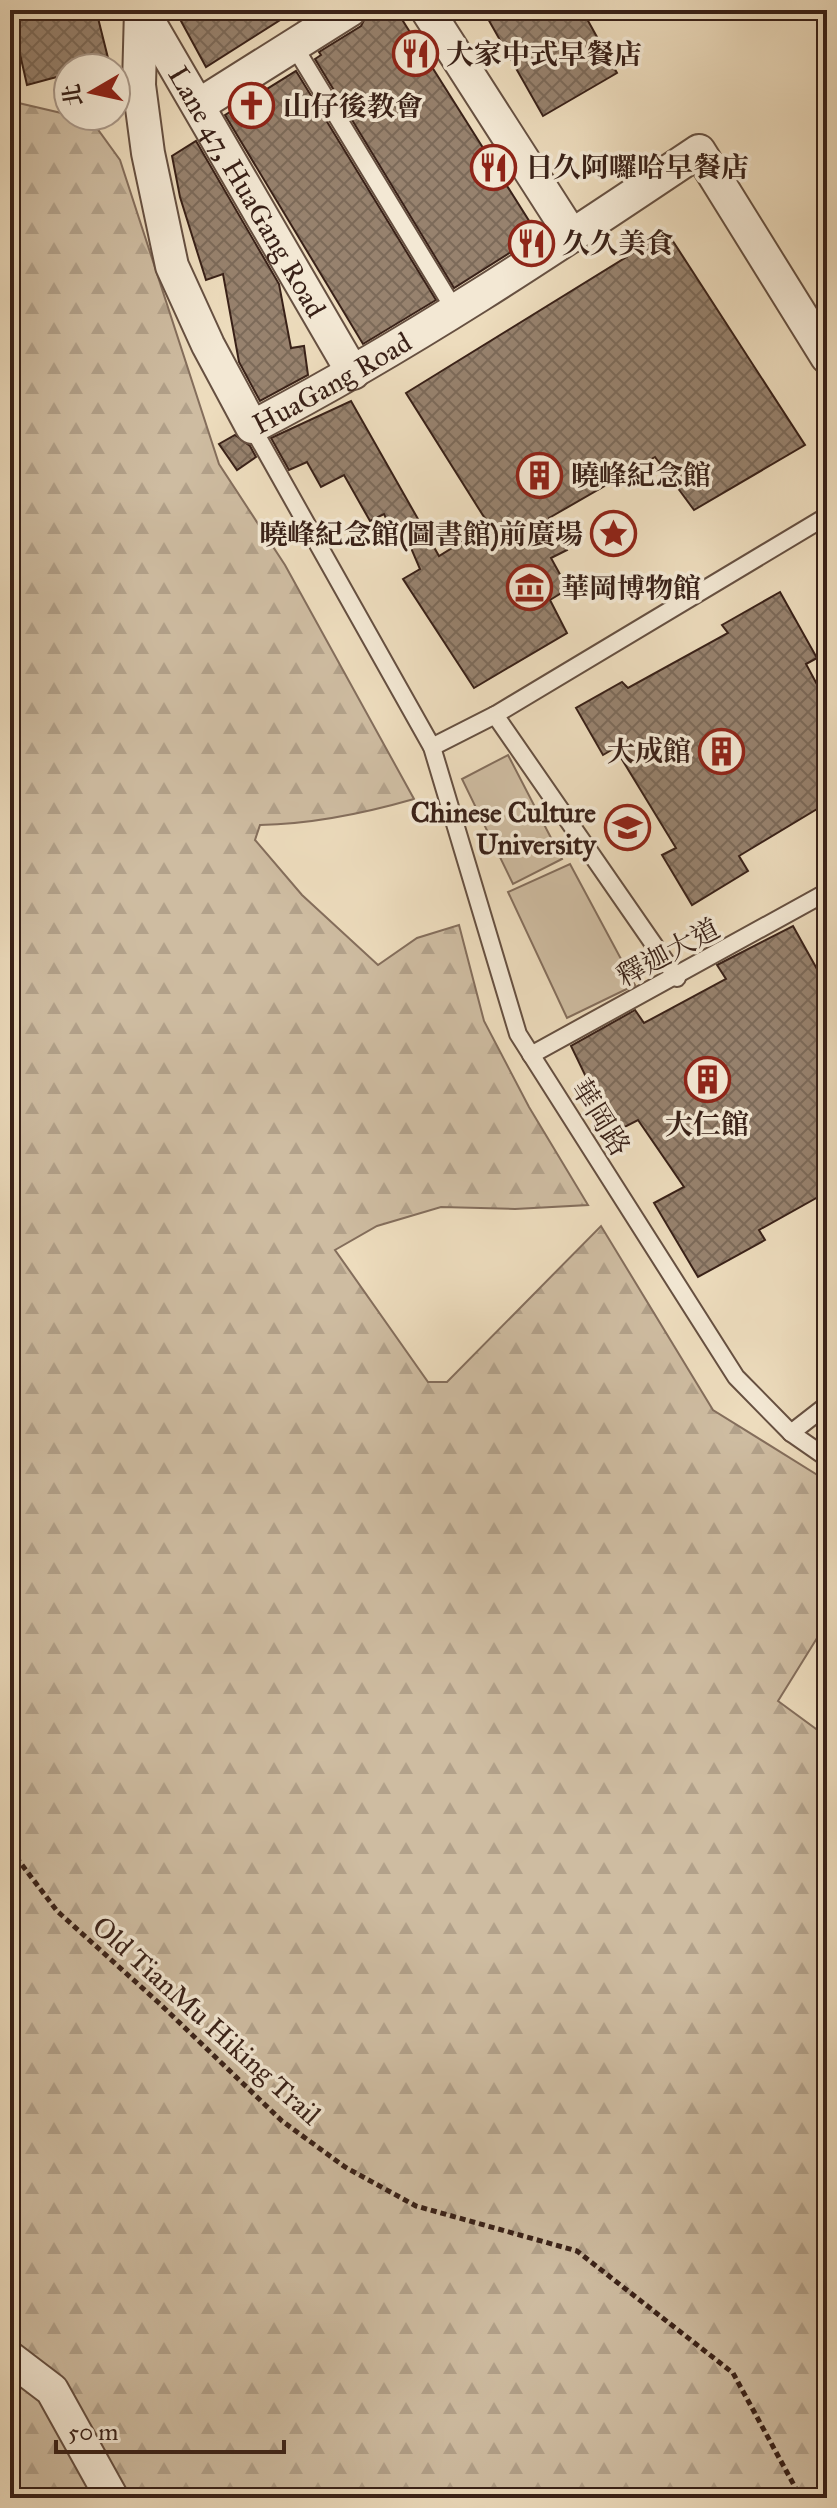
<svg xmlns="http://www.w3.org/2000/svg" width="837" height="2508" font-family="'IM FELL Great Primer','Noto Serif TC',serif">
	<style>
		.green { fill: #cebca1; stroke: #846e5c; stroke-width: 2 }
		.forest { fill: url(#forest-firs); stroke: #846e5c; stroke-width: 2 }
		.building { fill: url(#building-cross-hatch); stroke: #392118; stroke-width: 2 }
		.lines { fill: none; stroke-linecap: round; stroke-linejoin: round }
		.lane-casing { stroke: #665041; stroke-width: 20 }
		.street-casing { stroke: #665041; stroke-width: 36 }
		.path { stroke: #392118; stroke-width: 5; stroke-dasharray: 6 4; stroke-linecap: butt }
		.lane { stroke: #f3e8d4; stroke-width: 16 }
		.street { stroke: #f3e8d4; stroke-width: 32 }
		.labels { text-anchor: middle; stroke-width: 7; stroke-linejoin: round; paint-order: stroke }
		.poi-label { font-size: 28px; font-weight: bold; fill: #392118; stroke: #f3e8d4; text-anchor: start }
		.street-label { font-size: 28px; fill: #392118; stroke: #f3e8d4 }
	</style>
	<defs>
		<pattern id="forest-firs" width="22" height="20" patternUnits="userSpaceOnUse" patternTransform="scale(2)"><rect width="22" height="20" fill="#cebca1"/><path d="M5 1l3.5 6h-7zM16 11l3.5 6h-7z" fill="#b2a18a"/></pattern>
		<pattern id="building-cross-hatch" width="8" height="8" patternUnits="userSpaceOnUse" patternTransform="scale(2)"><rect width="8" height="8" fill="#97826e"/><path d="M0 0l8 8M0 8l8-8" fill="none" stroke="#7c6a59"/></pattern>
	</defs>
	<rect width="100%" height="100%" fill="#eddcbd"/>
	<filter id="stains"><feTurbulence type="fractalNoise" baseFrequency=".0025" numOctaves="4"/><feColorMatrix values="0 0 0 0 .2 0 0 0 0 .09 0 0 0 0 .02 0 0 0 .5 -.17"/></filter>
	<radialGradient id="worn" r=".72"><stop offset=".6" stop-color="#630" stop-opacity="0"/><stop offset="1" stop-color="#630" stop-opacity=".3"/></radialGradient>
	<g class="green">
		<path d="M508 755 562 859 513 884 462 779Z"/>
		<path d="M570 864 635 985 567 1018 508 892Z"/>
	</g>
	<path class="forest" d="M10 101 91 120 120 160 219 464 285 565 414 799C362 814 313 824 260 825L255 840 302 895 378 965 417 938 459 925 484 1021 529 1107 588 1205 515 1209 441 1207 377 1226 335 1250 428 1382H447L601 1226 713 1410 827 1481V1622L778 1701 827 1737V2498H10Z"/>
	<g class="building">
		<path d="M10 10H96L109 62 68 68V74L27 85Z"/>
		<path d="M175 10H314L298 20 293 12 206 67Z"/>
		<path d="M369 10H396L538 235 454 288 315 59 321 55 319 52 361 26Z"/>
		<path d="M483 10H582L617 73 543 116Z"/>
		<path d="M296 71 436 300 363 344 225 115Z"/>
		<path d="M196 141 279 284 291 348 304 346 308 375 260 401 239 362 223 274 206 280 180 197 172 156Z"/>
		<path d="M667 232 805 445 694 510 655 457 549 518 567 550 551 558 568 589 550 600 567 633 474 688 403 579 420 569 400 522 390 527 384 514 370 521 344 475 321 487 307 462 289 470 271 438 351 401 439 556 489 525 406 393Z"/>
		<path d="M235 435 250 446 256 457 237 470 219 444Z"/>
		<path d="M780 592 817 658 806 664 827 703V803L739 856 748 871 692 905 662 855 676 848 615 748 603 755 576 708 622 682 628 688 728 633 722 625Z"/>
		<path d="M793 926 827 987V1192L759 1230 765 1240 698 1277 654 1203 684 1187 638 1120 613 1133 571 1046 635 1010 644 1023 726 979 717 965Z"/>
	</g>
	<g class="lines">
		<defs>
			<g id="lane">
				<path d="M294 46 456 312"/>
				<path d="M252 427 432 747 518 1034 736 1377 791 1433 827 1458"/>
				<path d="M495 715 677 978"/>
				<path d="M432 747 495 715 827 516"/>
				<path d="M531 1055 827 892"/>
				<path d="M791 1433 827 1405"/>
			</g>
			<g id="street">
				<path id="s1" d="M141 10 139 85 148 153 172 266 208 345 252 427C408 346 553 249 699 151L827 357"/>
				<path id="s2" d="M142 10 353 373"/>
				<path d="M427 10 572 236"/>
				<path d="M199 105 350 10"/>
				<path d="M10 2358 52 2390 112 2498"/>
			</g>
		</defs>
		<use href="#lane" class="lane-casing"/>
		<use href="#street" class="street-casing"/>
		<path class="path" d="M10 1849 57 1911 159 2003 282 2121 345 2167 416 2206 577 2251 733 2373 801 2498"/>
		<use href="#lane" class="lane"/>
		<use href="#street" class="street"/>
	</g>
	<defs>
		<symbol id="restaurant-ring" viewBox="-11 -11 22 22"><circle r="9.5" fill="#f3e8d4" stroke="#8f2418" stroke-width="1.5"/><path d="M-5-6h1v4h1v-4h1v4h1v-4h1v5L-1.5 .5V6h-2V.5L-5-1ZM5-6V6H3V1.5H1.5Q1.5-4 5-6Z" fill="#8f2418"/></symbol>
		<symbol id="church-ring" viewBox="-11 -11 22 22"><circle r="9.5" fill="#f3e8d4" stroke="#8f2418" stroke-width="1.5"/><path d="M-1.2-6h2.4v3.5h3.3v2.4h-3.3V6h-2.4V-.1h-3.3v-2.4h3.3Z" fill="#8f2418"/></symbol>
		<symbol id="building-ring" viewBox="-11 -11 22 22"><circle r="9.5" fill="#f3e8d4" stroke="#8f2418" stroke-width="1.5"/><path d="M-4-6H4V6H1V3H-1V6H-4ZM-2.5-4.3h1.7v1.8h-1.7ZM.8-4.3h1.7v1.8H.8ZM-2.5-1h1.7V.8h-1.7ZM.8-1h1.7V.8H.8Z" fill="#8f2418"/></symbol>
		<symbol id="sight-ring" viewBox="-11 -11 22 22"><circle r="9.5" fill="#f3e8d4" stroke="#8f2418" stroke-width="1.5"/><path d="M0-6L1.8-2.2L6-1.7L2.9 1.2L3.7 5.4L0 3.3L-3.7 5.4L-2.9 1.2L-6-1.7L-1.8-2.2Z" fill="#8f2418"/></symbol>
		<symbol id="museum-ring" viewBox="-11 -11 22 22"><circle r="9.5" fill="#f3e8d4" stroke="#8f2418" stroke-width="1.5"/><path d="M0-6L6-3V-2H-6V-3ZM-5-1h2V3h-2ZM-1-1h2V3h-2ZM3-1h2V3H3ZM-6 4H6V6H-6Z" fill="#8f2418"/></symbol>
		<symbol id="university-ring" viewBox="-11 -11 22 22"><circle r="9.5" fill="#f3e8d4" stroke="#8f2418" stroke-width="1.5"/><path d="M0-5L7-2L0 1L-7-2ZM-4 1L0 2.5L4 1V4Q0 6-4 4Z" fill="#8f2418"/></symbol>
	</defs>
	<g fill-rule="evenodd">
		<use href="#restaurant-ring" x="390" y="28" width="51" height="51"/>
		<use href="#church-ring" x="226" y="80" width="51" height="51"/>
		<use href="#restaurant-ring" x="468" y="142" width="51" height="51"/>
		<use href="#restaurant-ring" x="506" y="218" width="51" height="51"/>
		<use href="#building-ring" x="514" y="450" width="51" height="51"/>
		<use href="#sight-ring" x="588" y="508" width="51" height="51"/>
		<use href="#museum-ring" x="504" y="562" width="51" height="51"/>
		<use href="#building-ring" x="696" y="726" width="51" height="51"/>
		<use href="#university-ring" x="602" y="802" width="51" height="51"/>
		<use href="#building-ring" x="682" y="1054" width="51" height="51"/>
	</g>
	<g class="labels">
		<g class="poi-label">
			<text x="446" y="64">大家中式早餐店</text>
			<text x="283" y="116">山仔後教會</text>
			<text x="525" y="177">日久阿囉哈早餐店</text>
			<text x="562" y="253">久久美食</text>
			<text x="571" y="485">曉峰紀念館</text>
			<text x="583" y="544" text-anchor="end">曉峰紀念館(圖書館)前廣場</text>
			<text x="561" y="598">華岡博物館</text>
			<text x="691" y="761" text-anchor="end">大成館</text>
			<text x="596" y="822" text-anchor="end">Chinese Culture<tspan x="596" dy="32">University</tspan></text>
			<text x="707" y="1134" text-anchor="middle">大仁館</text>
		</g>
		<g class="street-label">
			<text dy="10" stroke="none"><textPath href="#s2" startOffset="210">Lane 47, HuaGang Road</textPath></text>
			<text dy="10" stroke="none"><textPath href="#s1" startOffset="530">HuaGang Road</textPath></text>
			<text transform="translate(668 952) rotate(-28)" y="10">釋迦大道</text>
			<text transform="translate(601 1117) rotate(58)" y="10">華岡路</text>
			<text transform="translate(207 2020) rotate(42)" y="10">Old TianMu Hiking Trail</text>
		</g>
	</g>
	<rect width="837" height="2508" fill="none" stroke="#eddcbd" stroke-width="40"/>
	<rect x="12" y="12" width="813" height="2484" fill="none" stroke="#392118" stroke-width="4"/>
	<rect x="20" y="20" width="797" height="2468" fill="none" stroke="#392118" stroke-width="2"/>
	<g transform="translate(92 92) rotate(261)"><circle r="38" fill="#f3e8d4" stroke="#a99889" stroke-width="2"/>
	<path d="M0-6L14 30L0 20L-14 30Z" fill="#8f2418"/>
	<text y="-12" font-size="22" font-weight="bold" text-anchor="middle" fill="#392118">北</text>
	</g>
	<path d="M56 2440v12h228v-12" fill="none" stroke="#392118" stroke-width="4"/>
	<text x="68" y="2440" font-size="24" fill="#392118" stroke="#f3e8d4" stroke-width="6" paint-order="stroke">50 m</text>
	<rect width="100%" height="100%" filter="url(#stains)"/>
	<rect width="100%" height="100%" fill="url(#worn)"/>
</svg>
